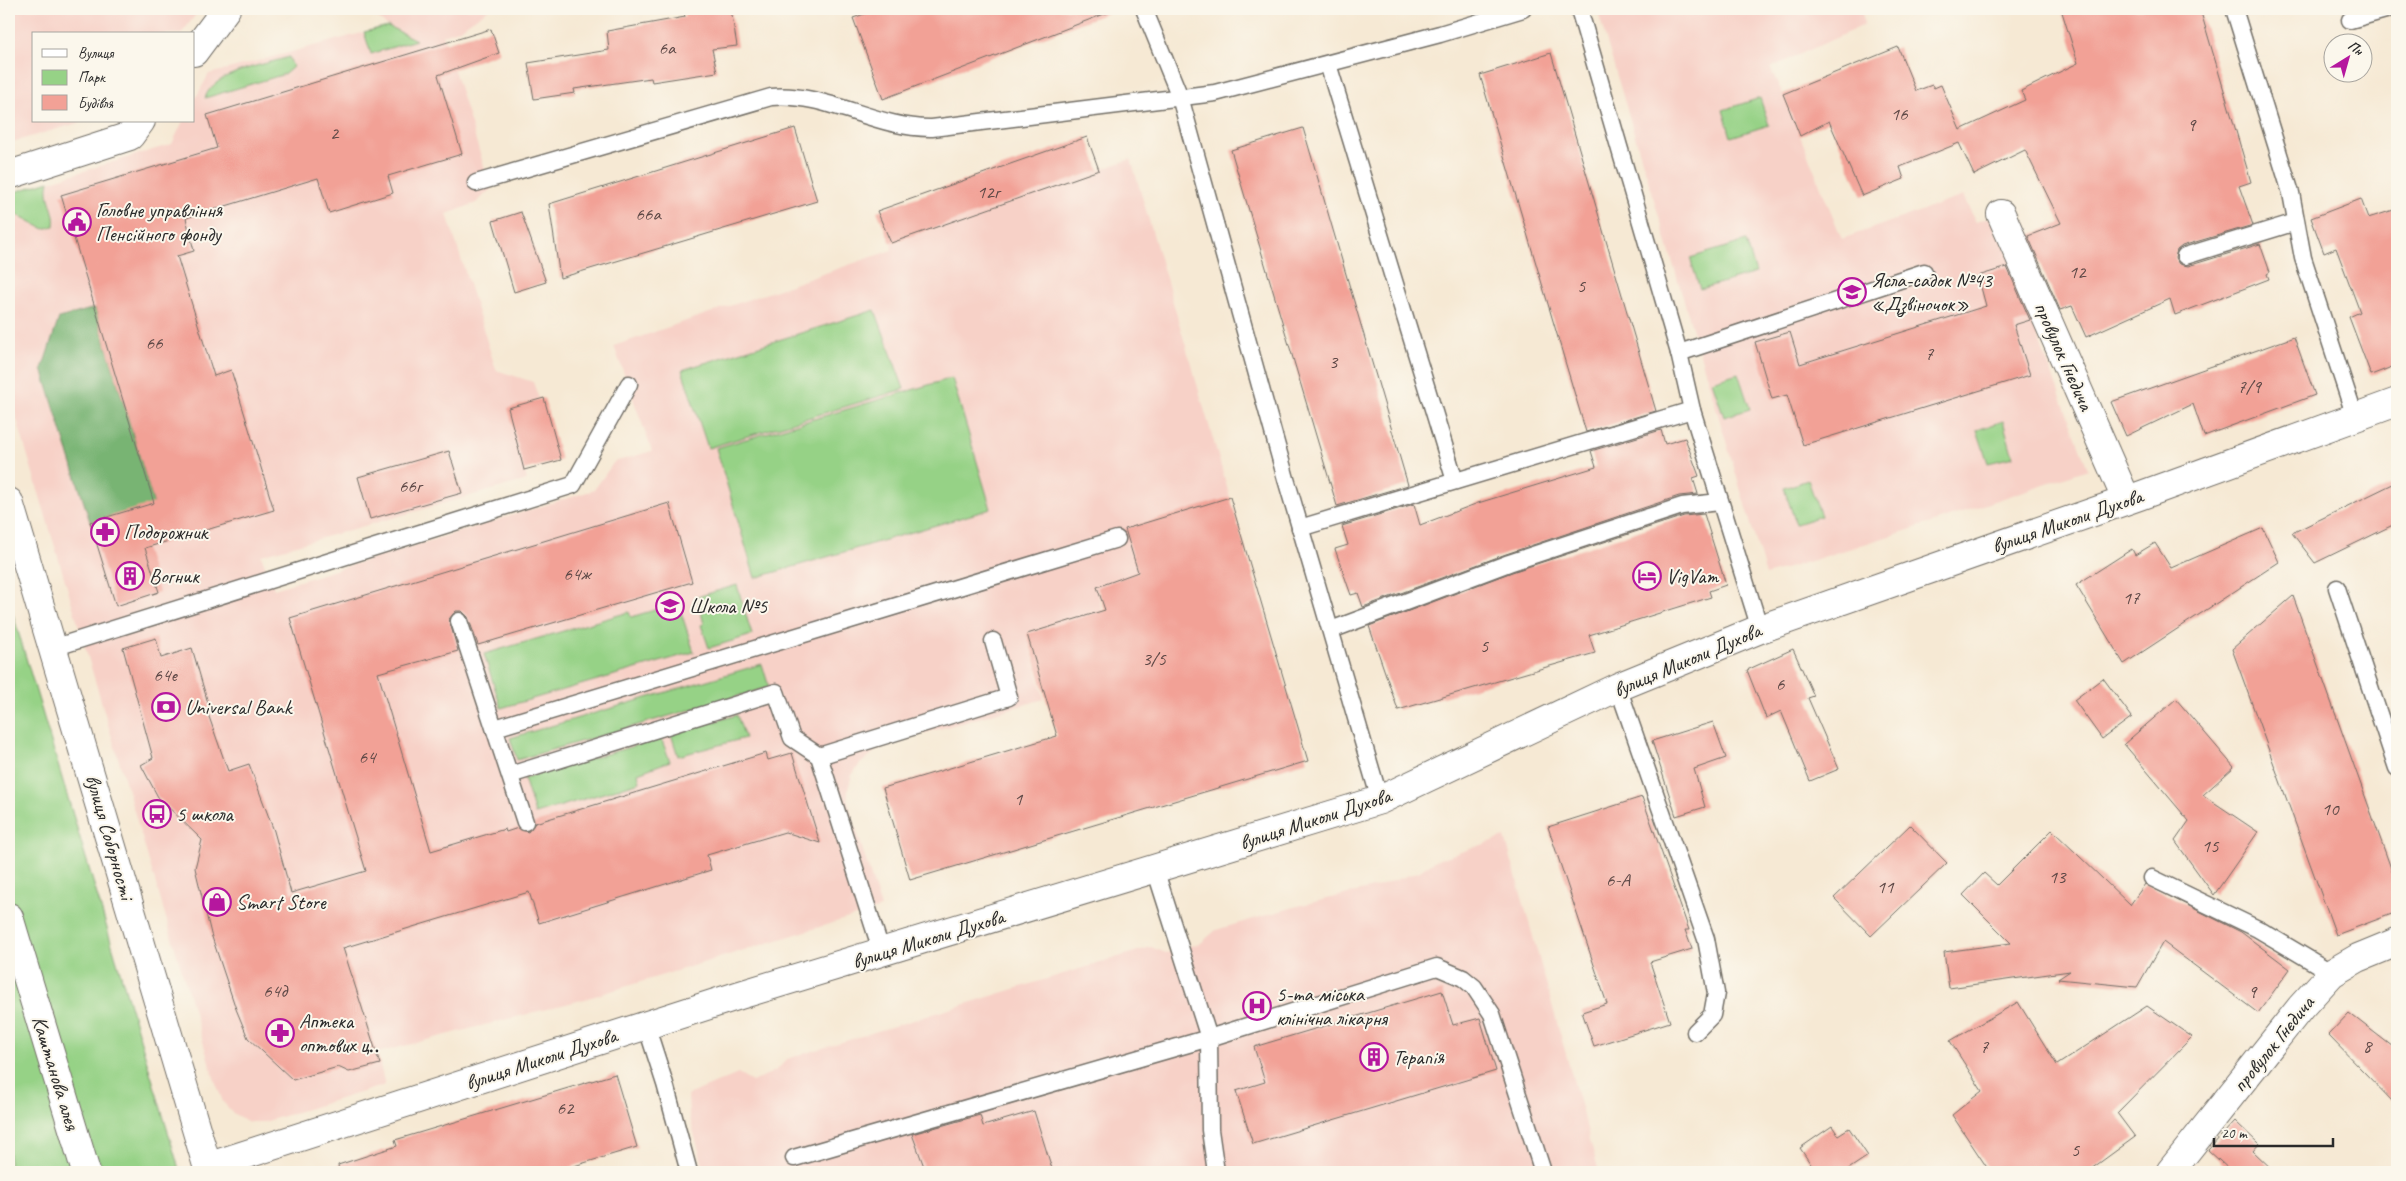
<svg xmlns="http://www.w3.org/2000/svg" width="2406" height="1181" font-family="Caveat,sans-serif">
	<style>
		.built { fill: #f7d1c7 }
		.green { fill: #96d286; stroke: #607e58 }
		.forest { fill: #78b473; stroke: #52704f }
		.building { fill: #f2a196 }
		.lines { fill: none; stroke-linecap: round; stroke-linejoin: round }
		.lane-casing { stroke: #726e66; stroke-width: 19 }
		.street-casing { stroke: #726e66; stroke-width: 30 }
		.primary-casing { stroke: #726e66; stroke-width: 30 }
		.lane { stroke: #fff; stroke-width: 16 }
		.street { stroke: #fff; stroke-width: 28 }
		.primary { stroke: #fff; stroke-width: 28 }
		.labels { text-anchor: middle; stroke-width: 4; stroke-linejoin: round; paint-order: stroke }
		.number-label { font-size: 19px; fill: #5d4846 }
		.poi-label { font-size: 21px; fill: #2b2b2b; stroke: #fbf7ec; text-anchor: start }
		.street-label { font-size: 21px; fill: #2b2b2b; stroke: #fbf7ec }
	</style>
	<rect width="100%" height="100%" fill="#fbf7ec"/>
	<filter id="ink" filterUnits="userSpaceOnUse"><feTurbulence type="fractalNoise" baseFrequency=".02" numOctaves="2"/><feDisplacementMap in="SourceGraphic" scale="10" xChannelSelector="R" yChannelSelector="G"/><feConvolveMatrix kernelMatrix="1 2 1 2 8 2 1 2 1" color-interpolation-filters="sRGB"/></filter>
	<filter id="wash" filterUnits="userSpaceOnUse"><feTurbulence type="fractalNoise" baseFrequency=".0096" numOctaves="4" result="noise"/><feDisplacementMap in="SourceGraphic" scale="20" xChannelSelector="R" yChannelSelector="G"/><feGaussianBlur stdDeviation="1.12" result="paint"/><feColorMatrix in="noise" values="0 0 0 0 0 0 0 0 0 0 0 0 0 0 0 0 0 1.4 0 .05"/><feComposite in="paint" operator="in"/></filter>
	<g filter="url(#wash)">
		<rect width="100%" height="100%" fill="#f6e9d4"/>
		<g class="built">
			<path d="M9 9H200L181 34H34V121H85L9 143Z"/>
			<path d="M365 9H489L458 30 443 35 491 189 476 203 447 214 496 370 533 382 539 399 508 408 527 480 261 555 274 589 594 490 614 462 652 451 614 346 892 250 891 243 1131 159 1230 497 1126 529 1139 572 1097 587 1102 611 1027 634 1044 699 897 741 877 750 860 764 852 775 848 789V803L881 908 585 999 377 1053 385 1085 264 1122H249L234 1114 223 1102 213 1075 9 393V194L172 144 183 121H194V101L209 74 388 26Z"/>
			<path d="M1597 9H1862L1864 25 1770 68 1783 94 1842 239 1963 196 1976 222 1990 217 2014 265 2031 319 2088 469 1937 521 1766 575Z"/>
			<path d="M1505 837 1599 1172H705L689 1115 688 1095 738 1074 752 1082 777 1070 787 1059 1151 947 1166 953 1201 943 1216 930 1298 906 1377 887 1420 871 1434 861Z"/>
		</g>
		<g class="green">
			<path d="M388 26 416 40 371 54 364 32Z"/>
			<path d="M289 57 293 67 285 74 205 98C213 72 264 65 289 57Z"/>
			<path d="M1760 98 1769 125 1731 137 1723 110Z"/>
			<path d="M49 181C44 199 57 210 54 226L44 229 9 210V194Z"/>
			<path d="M1746 241 1756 273 1700 289 1690 258Z"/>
			<path d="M875 310 904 389 708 448 682 370Z"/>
			<path d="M1738 373 1750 409 1724 417 1712 381Z"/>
			<path d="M952 378 991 509 755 578 716 448Z"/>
			<path d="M2003 421 2013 457 1988 463 1977 430Z"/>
			<path d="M1808 480 1821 516 1796 524 1784 488Z"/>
			<path d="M737 585 752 635 709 648 701 625 704 624 697 597Z"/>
			<path d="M9 601 180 1172H9Z"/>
			<path d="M678 603 694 652 501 708 484 654 629 612 631 617Z"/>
			<path d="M762 664 769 687 517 760 510 738Z"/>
			<path d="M737 715 745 738 678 756 671 734Z"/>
			<path d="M661 738 670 761 638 773 640 782 535 814 524 778Z"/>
		</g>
		<path class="forest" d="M95 308 162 531 127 542 118 514 90 522 42 369 59 318Z"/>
		<g id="blocks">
			<g class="building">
				<path d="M683 9H731L737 46 712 49 717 72 652 82 651 78 574 89 575 93 534 99 528 63 609 50 607 31 685 17Z"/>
				<path d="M878 9H1111L1112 11 883 99 853 18Z"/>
				<path d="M2061 9H2200L2251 182 2239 186 2253 225 2182 246 2177 250 2175 258 2179 264 2188 266 2260 244 2270 272 2267 274 2269 279 2175 315 2170 299 2086 337 2072 306 2060 310 2028 236 2061 223 2025 150 1974 175 1959 143 1900 167 1904 179 1862 196 1829 121 1800 136 1783 94 1898 47 1916 91 1932 85 1934 88 1941 85 1960 130 2025 100 2021 91 2078 63Z"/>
				<path d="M491 29 499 53 438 75 462 154 388 176 393 193 329 213 318 178 186 218 194 251 177 256 214 376 231 370 274 510 145 548 159 592 116 606 90 522 154 503 61 195 217 148 207 115Z"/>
				<path d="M1551 53 1656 411 1586 432 1480 75Z"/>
				<path d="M795 128 817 201 560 278 549 204Z"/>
				<path d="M1303 128 1408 485 1337 506 1231 150Z"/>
				<path d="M1087 137 1099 170 891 243 877 211Z"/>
				<path d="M2361 199 2368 218 2397 209V365L2371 375 2349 317 2360 312 2336 248 2324 253 2311 218Z"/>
				<path d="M521 212 546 282 514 292 493 221Z"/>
				<path d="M2007 267 2030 320 2014 325 2030 375 1803 445 1787 395 1772 399 1755 342 1790 332 1800 364 1986 306 1978 276Z"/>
				<path d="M2294 337 2315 395 2204 436 2193 404 2126 436 2111 402Z"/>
				<path d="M544 398 561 460 524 470 508 408Z"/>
				<path d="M1661 430 1665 444 1685 438 1699 476 1693 478 1698 494 1679 496 1506 554 1363 607 1358 593 1351 595 1335 549 1348 545 1342 526 1414 504 1420 525 1478 503 1596 467 1591 451Z"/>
				<path d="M449 451 462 493 370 519 358 477Z"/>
				<path d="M2397 482V523L2315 563 2292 533Z"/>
				<path d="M1230 497 1308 761 910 880 883 788 1057 736 1027 634 1105 610 1097 587 1138 572 1125 529Z"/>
				<path d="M669 503 692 582 478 645 468 617 462 611H456L449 619 458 651 378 673 431 851 505 829 506 832 518 828 528 832 535 823 766 753 768 760 792 753 820 843 785 832 707 855 711 870 539 923 529 892 343 948 380 1064 349 1072 338 1067 293 1080 248 1038 236 1009 211 934 195 868 202 840 158 797 141 765 153 758 123 648 156 638 161 658 192 648 210 710 207 711 228 771 249 764 274 831 291 893 366 871 290 618Z"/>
				<path d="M1704 514 1726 585 1709 591 1711 597 1589 635 1595 653 1398 710 1369 626 1512 572 1684 516Z"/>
				<path d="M2263 528 2279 562 2124 664 2076 585 2132 549 2135 555 2155 543 2171 568Z"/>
				<path d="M2293 596 2397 885V912L2336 935 2232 649Z"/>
				<path d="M1793 649 1814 696 1808 698 1839 769 1810 781 1781 711 1766 718 1747 670Z"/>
				<path d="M2103 678 2132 717 2102 739 2074 700Z"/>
				<path d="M2176 699 2234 767 2203 795 2258 832 2214 895 2175 841 2189 821 2124 744Z"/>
				<path d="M1713 722 1726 758 1694 769 1705 807 1676 816 1652 741Z"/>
				<path d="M1642 797 1689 930H1685L1692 949 1650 962 1670 1022 1594 1046 1582 1012 1607 1004 1548 827Z"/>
				<path d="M1910 825 1947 863 1871 936 1834 898Z"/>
				<path d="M2052 830 2130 905 2145 884 2241 932 2290 969 2258 1013 2163 942 2137 987 2058 979 2070 971 1949 988 1944 952 2011 943 1963 895 1984 873 1997 885Z"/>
				<path d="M1442 991 1453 1025 1480 1018 1496 1071 1253 1144 1236 1091 1265 1082 1254 1047Z"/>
				<path d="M2018 1002 2057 1065 2147 1006 2192 1037 2117 1113 2135 1137 2087 1172H1990L1952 1115 1982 1091 1950 1041Z"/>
				<path d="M2349 1013 2397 1050V1106L2328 1035Z"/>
				<path d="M615 1074 637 1147 554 1172H339L338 1165 397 1146 395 1140Z"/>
				<path d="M1034 1111 1053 1172H926L912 1134 980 1115 983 1126Z"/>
				<path d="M2235 1121 2259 1144 2253 1151 2275 1172H2232L2208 1150Z"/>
				<path d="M1832 1126 1838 1135 1849 1128 1868 1156 1844 1172H1816L1800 1148Z"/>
			</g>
		</g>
	</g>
	<g filter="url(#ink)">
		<use href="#blocks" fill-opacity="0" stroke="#726e66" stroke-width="1"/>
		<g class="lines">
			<defs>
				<g id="lane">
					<path d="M1144 9 1180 97 1286 479 1380 800"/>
					<path d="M1579 9 1679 353 1692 410 1760 629"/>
					<path d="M2234 9 2291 193 2303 258 2355 417"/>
					<path d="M2350 20 2389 9"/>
					<path d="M1328 64 1455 481"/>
					<path d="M476 183 771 97C827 92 876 129 932 128L1215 93 1440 34 1523 9"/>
					<path d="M2185 256 2296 222"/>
					<path d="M1679 353 1924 272"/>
					<path d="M1300 528 1692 410"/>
					<path d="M2337 588 2397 768"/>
					<path d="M459 621 525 822"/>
					<path d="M1331 630 1509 563 1682 506 1720 502"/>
					<path d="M53 648 573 485 629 384"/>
					<path d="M1618 687 1706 939 1716 993 1712 1015 1695 1032"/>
					<path d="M495 728 1117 539"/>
					<path d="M819 756 1009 697 993 641"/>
					<path d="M510 775 776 692 792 738 819 756 882 953"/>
					<path d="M1155 869 1209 1038 1210 1130 1216 1172"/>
					<path d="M2152 878 2258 929 2332 973"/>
					<path d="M646 1025 665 1084 689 1172"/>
					<path d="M794 1158 1209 1038 1437 967 1463 978 1474 987 1492 1014 1543 1172"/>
				</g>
				<g id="street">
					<path d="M194 52 226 9"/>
					<path d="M9 175 130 136 141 121"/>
					<path d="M2001 214 2126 499"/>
					<path d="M9 917 86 1172"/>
					<path d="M207 1167 740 995 1380 800 1618 687 1760 629 2139 496 2397 402"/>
					<path d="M2170 1172 2301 1007 2332 973 2358 958 2397 942"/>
				</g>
				<path id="primary" d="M9 502 209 1172"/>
			</defs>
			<use href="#lane" class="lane-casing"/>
			<use href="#street" class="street-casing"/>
			<use href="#primary" class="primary-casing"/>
			<use href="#lane" class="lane"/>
			<use href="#street" class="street"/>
			<use href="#primary" class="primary"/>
		</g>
	</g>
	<defs>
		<symbol id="civic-ring" viewBox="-11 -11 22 22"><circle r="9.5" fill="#fbf7ec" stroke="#b5179e" stroke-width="1.5"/><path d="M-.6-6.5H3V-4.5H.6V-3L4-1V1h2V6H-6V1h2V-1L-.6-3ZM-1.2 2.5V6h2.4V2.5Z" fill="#b5179e"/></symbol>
		<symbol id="school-ring" viewBox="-11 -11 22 22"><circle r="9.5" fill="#fbf7ec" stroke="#b5179e" stroke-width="1.5"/><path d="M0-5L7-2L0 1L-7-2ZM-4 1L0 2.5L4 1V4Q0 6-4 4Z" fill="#b5179e"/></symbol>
		<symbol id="pharmacy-ring" viewBox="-11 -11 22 22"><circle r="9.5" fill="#fbf7ec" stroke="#b5179e" stroke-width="1.5"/><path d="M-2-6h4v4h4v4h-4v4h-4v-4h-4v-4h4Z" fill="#b5179e"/></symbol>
		<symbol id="building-ring" viewBox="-11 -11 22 22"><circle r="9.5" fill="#fbf7ec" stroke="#b5179e" stroke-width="1.5"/><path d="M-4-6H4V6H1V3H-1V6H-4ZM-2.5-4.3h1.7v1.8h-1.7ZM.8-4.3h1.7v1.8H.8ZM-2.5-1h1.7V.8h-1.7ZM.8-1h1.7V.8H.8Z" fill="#b5179e"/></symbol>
		<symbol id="hotel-ring" viewBox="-11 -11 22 22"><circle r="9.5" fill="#fbf7ec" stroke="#b5179e" stroke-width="1.5"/><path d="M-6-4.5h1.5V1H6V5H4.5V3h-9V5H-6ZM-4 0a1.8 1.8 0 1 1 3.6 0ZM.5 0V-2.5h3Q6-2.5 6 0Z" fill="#b5179e"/></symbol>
		<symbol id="bank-ring" viewBox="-11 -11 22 22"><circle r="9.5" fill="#fbf7ec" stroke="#b5179e" stroke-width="1.5"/><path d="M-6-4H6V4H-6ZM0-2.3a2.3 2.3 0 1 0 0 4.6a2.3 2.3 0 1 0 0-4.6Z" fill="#b5179e"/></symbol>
		<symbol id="bus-ring" viewBox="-11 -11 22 22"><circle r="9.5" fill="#fbf7ec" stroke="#b5179e" stroke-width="1.5"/><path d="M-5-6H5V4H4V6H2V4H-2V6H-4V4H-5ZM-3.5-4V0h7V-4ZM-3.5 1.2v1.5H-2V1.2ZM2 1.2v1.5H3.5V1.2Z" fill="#b5179e"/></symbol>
		<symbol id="shop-ring" viewBox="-11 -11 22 22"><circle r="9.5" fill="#fbf7ec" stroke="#b5179e" stroke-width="1.5"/><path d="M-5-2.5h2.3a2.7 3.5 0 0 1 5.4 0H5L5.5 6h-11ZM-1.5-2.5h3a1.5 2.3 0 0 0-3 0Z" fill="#b5179e"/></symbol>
		<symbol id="hospital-ring" viewBox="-11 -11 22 22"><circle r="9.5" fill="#fbf7ec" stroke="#b5179e" stroke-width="1.5"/><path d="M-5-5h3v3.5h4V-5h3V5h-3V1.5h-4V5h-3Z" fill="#b5179e"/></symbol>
	</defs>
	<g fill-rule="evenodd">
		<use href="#civic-ring" x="61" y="206" width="32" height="32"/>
		<use href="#school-ring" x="1836" y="276" width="32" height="32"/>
		<use href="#pharmacy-ring" x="89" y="516" width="32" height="32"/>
		<use href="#building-ring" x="114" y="560" width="32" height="32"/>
		<use href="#hotel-ring" x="1631" y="560" width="32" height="32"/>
		<use href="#school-ring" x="654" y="590" width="32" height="32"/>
		<use href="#bank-ring" x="150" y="691" width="32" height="32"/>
		<use href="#bus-ring" x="141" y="798" width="32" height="32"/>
		<use href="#shop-ring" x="201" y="886" width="32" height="32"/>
		<use href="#hospital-ring" x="1241" y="990" width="32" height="32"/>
		<use href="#pharmacy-ring" x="264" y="1017" width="32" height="32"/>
		<use href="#building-ring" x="1358" y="1041" width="32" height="32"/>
	</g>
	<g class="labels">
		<g class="number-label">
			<text x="667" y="54">6а</text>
			<text x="1899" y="120">16</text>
			<text x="2191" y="131">9</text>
			<text x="334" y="139">2</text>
			<text x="988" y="198">12г</text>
			<text x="648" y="220">66а</text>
			<text x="2077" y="278">12</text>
			<text x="1581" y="292">5</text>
			<text x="154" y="349">66</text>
			<text x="1929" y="360">7</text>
			<text x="1333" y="368">3</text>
			<text x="2249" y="393">7/9</text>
			<text x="410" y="492">66г</text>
			<text x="577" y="580">64ж</text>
			<text x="2131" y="604">17</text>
			<text x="1484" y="652">5</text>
			<text x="1154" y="665">3/5</text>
			<text x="165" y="681">64е</text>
			<text x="1780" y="690">6</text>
			<text x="367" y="763">64</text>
			<text x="1018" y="805">1</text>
			<text x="2330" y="815">10</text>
			<text x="2210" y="852">15</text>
			<text x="2057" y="883">13</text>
			<text x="1618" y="886">6-А</text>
			<text x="1885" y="893">11</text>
			<text x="275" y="997">64д</text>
			<text x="2252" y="998">9</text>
			<text x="2367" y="1052">8</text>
			<text x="1984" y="1053">7</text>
			<text x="565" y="1114">62</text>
			<text x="2075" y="1156">5</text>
		</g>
		<g class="poi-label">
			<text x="96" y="217">Головне управління<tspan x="96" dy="24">Пенсійного фонду</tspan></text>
			<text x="1871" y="287">Ясла-садок №43<tspan x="1871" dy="24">«Дзвіночок»</tspan></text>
			<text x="124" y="539">Подорожник</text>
			<text x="149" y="583">Вогник</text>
			<text x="1666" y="583">VigVam</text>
			<text x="689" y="613">Школа №5</text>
			<text x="185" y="714">Universal Bank</text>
			<text x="176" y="821">5 школа</text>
			<text x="236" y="909">Smart Store</text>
			<text x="1276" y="1001">5-та міська<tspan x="1276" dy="24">клінічна лікарня</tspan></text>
			<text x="299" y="1028">Аптека<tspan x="299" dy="24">оптових ц‥</tspan></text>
			<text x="1393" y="1064">Терапія</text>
		</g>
		<g class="street-label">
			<text transform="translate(2064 356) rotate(66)" y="7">провулок Гнєдича</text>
			<text transform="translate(2067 521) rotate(-19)" y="7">вулиця Миколи Духова</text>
			<text transform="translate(1687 660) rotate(-23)" y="7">вулиця Миколи Духова</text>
			<text transform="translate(1315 819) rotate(-18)" y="7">вулиця Миколи Духова</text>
			<text transform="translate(110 837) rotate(74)" y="7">вулиця Соборності</text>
			<text transform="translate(928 939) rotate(-17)" y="7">вулиця Миколи Духова</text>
			<text transform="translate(2273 1044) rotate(-51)" y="7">провулок Гнєдича</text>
			<text transform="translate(541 1059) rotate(-18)" y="7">вулиця Миколи Духова</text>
			<text transform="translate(56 1073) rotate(73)" y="7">Каштанова алея</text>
		</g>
	</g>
	<rect width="2406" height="1181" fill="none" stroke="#fbf7ec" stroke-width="30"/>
	<rect x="32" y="32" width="162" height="90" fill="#fbf7ec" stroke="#a8a59f"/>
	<rect x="42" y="49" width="25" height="8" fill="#ffffff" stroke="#a8a59f"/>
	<text x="78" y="58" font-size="15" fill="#2b2b2b">Вулиця</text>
	<rect x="42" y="70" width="25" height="15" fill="#96d286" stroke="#a8a59f"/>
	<text x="78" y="82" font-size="15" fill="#2b2b2b">Парк</text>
	<rect x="42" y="95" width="25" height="15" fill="#f2a196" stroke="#a8a59f"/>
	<text x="78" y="108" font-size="15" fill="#2b2b2b">Будівля</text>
	<g transform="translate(2348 58) rotate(37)"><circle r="24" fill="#fbf7ec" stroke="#a8a59f"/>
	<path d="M0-4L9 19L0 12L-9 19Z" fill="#b5179e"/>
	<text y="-8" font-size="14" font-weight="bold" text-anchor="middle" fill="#2b2b2b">Пн</text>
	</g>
	<path d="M2214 1138v8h119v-8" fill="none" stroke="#2b2b2b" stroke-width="2.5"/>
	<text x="2221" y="1138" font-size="15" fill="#2b2b2b" stroke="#fbf7ec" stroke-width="4" paint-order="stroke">20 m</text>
</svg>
